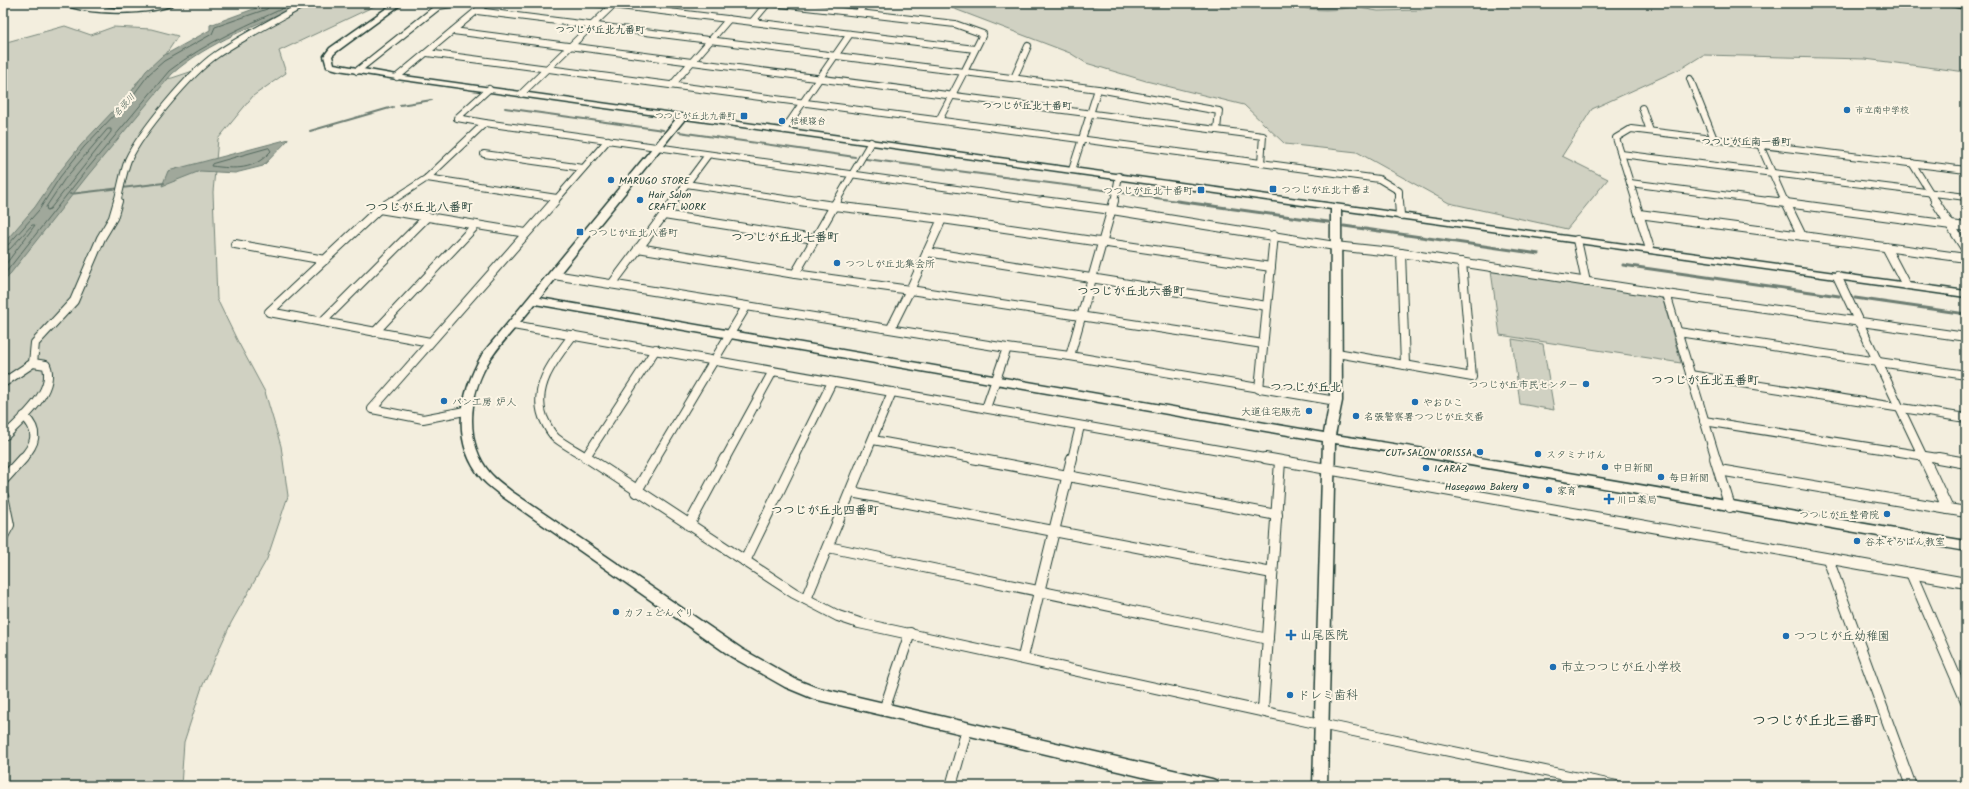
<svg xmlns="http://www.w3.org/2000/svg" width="1969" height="789" font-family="Kalam,'Klee One',sans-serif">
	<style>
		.green { fill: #d0d1c2; stroke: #78877b }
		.water { fill: #a0a89b; stroke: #6c7d72 }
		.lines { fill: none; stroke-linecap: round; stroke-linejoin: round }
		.shore { stroke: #53685d; stroke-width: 1 }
		.stream-far1 { stroke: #6c7d72; stroke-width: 2 }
		.stream { stroke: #6c7d72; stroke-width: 3 }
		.river { fill: #a0a89b; fill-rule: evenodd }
		.street-far2-casing { stroke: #1f3d34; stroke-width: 8 }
		.street-far1-casing { stroke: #1f3d34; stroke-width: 10 }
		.street-casing { stroke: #1f3d34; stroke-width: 12 }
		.secondary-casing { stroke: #1f3d34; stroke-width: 3 }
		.street-far2 { stroke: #fcf5e5; stroke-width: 6 }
		.street-far1 { stroke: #fcf5e5; stroke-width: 8 }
		.street { stroke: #fcf5e5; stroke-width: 10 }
		.secondary { fill: #fcf5e5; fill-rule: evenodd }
		.poi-dot { fill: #1f6fb2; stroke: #fcf5e5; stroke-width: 1.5 }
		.labels { text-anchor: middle; stroke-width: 4; stroke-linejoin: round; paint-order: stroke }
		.far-water-label { font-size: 9px; font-style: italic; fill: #465d53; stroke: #fcf5e5 }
		.far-poi-label { font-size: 9px; fill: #1f3d34; stroke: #fcf5e5; text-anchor: start }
		.far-quarter-label { font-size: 10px; font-weight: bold; fill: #1f3d34; stroke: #fcf5e5 }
		.poi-label { font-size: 10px; fill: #1f3d34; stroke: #fcf5e5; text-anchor: start }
		.quarter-label { font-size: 12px; font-weight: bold; fill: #1f3d34; stroke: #fcf5e5 }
		.near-poi-label { font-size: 12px; fill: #1f3d34; stroke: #fcf5e5; text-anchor: start }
		.near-quarter-label { font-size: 14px; font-weight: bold; fill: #1f3d34; stroke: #fcf5e5 }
	</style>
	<rect width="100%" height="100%" fill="#f3eede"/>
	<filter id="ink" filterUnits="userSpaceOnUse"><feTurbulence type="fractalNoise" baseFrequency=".025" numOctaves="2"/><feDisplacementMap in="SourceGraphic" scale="8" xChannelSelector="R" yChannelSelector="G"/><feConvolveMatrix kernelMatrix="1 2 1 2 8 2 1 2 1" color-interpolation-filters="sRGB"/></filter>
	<g filter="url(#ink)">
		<g class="green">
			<path d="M313 3H381L279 51 286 73 253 96 218 139 213 192 217 299 237 340 265 392 281 446 288 496 267 559 231 623 202 687 184 742 181 786H3V43L65 26 91 35 113 27 151 29 178 36 162 60 135 84 172 78 202 68 227 47Z"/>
			<path d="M939 3H1083L1093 6 1112 3H1328L1378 11 1420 10 1458 3H1966V72L1865 59 1703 55 1682 68 1592 109 1562 156 1608 179 1567 229 1449 203 1357 152 1285 144 1244 105 1146 81 1086 63 1070 53Z"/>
			<path d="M1491 271 1659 296 1663 300 1681 363 1500 335Z"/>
			<path d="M1512 339 1543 344 1554 410 1520 404Z"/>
		</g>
		<g class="water">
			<path d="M270 3H302C259 25 209 41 172 74L88 175 3 283V244L35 207 57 175 81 145 131 92 146 71 161 57 210 30V25Z"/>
			<path d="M289 139 263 166 235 173 200 171 162 186 168 171Z"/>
		</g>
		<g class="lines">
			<g class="shore">
				<path d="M108 129H111V132L50 209 47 210 46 207 64 180Z"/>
				<path d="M269 148 271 151C253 171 236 169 211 166L212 164Z"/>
				<path d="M3 246 8 245 39 210 60 177 84 147 134 94 149 74 164 61 212 34 215 27 267 9 270 3"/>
				<path d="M3 251 10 249 32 225H35L3 268"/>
				<path d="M3 276 84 173 169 71C207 41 251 24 294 3"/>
			</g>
			<g class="stream-far1">
				<path d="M400 105 432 100"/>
				<path d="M505 108 663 130"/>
				<path d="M310 131 393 107"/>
				<path d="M679 132 855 157"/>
				<path d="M866 159 1111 191"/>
				<path d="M1122 193 1184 202"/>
				<path d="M70 194 164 183"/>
			</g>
			<g class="stream">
				<path d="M1177 201 1328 222"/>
				<path d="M1344 226 1539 254"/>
				<path d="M1623 265 1839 296"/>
				<path d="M1855 298 1966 314"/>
			</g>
			<path class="river" d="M1284 3 1324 5 1365 3 1363 5C1336 13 1313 12 1286 5Z"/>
			<defs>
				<g id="street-far2">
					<path d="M595 3 975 49"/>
					<path d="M771 3 955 24 983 34 964 72 1098 89 1219 111 1217 129"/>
					<path d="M477 11 964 72 939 120"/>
					<path d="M858 13 865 3"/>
					<path d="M752 22 768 3"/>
					<path d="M453 31 1263 136 1261 163 1379 179 1399 191V202"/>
					<path d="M427 53 1261 163"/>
					<path d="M357 71 439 6 458 3"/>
					<path d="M397 77 486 3"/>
					<path d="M1014 78 1028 46"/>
					<path d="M1690 79 1714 139"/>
					<path d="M672 85 729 19"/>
					<path d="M521 94 614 4"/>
					<path d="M1642 108 1650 131"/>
					<path d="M485 123 457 118 489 89"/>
					<path d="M784 130 850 34"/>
					<path d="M1760 145 1785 202"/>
					<path d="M484 154 583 168"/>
					<path d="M1621 154 1966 197"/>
					<path d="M1912 163 1936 202"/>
					<path d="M1072 170 1098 89"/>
					<path d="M427 178 557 198"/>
					<path d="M1630 183 1776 202"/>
					<path d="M686 184 805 202"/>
					<path d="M117 202C121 188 123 173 128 160 141 132 190 73 216 55 244 36 276 20 306 3"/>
					<path d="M390 202 427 178 485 123 1050 202"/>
					<path d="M554 202 608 140"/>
					<path d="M673 202 708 155"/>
					<path d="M836 202 871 142"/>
					<path d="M1114 202 1119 176"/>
					<path d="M1636 202 1616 138 1631 129 1966 170"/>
				</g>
				<g id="street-far1">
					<path d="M392 201 379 209 269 312 430 342"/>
					<path d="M799 201 834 206"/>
					<path d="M1043 201 1112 210 1335 246 1401 253 1666 294 1966 337"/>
					<path d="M1399 201 1400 215"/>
					<path d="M1635 201 1650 249"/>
					<path d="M1768 201 1786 203 1785 201"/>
					<path d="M1935 201 1966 250"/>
					<path d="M1786 203 1966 227"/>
					<path d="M1786 203 1802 236"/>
					<path d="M834 206 942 219 910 290 795 274Z"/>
					<path d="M834 206 837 201"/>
					<path d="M379 209 526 233"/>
					<path d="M1639 214 1966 258"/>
					<path d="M664 215 814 239"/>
					<path d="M942 219 1271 267"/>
					<path d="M1577 240 1586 282"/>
					<path d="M235 244 325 260"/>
					<path d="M1886 247 1906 285"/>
					<path d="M638 248 795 274"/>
					<path d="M927 252 1267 306"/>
					<path d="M1401 253 1405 365"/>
					<path d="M554 275 1007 348 1070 356 1336 401"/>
					<path d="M1837 276 1924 459"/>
					<path d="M612 284 674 201"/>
					<path d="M1666 294 1716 459"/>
					<path d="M322 322 427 217"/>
					<path d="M513 325 1270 459"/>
					<path d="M891 328 910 290 1263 344"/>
					<path d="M375 332 476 225"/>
					<path d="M1678 332 1966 375"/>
					<path d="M573 335C555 359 532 386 543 417 546 424 550 433 556 438 566 446 579 452 589 459"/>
					<path d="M1337 353 1472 377 1462 262"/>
					<path d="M1070 356 1114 201"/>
					<path d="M33 363 35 343 74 301 101 238 113 218 118 201"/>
					<path d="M1690 375 1966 418"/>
					<path d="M3 383 33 363 46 365C57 390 22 419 6 435"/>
					<path d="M1259 389 1274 235"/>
					<path d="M986 408 1007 348"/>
					<path d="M465 411 423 419 372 409 555 201"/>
					<path d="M1704 421 1944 459"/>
					<path d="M873 440 978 459"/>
					<path d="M585 458 656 349"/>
					<path d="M22 459C36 444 40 431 24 416"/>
					<path d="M655 459 746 307"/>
					<path d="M725 459 773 371"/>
					<path d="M794 459 832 382"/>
					<path d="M864 459 892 392"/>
					<path d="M1072 459 1080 426"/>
				</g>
				<g id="street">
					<path d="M588 458 794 593 838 616 859 623 1320 724 1617 786"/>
					<path d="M972 458 1277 515"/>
					<path d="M1265 458 1966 583"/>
					<path d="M1715 458 1730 507"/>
					<path d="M1924 458 1948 509"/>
					<path d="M1938 458 1966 463"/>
					<path d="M1719 470 1966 512"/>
					<path d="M3 480 23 458"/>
					<path d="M636 492 656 458"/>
					<path d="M851 492 1272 573"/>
					<path d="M3 496 9 525 3 536"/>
					<path d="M689 525 725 458"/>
					<path d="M828 547 1268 639"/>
					<path d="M1828 559 1911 786"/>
					<path d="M745 561 795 458"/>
					<path d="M1911 573 1966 701"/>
					<path d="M806 599 864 458"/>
					<path d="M1023 657 1072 458"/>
					<path d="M884 710 910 633"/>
					<path d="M1263 710 1280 461"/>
					<path d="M951 786 967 729"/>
				</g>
				<g id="secondary">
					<path d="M63 3H76L119 9 175 3C158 16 80 16 63 3Z"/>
					<path d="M394 3H403L336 52 332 56 334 64 397 75 1966 291V297L1341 210 1342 401 1335 435C1546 467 1756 506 1966 541V551C1755 516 1546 476 1335 443L1327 786H1313L1323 441 535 304C521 322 504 339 491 358 469 391 463 441 490 473 496 480 504 485 511 491L742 649 795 679 815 687 1212 779 1217 781 1219 786H1181L814 699 785 687 732 657 503 497C496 491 488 486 482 479 450 441 460 393 483 353L677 118 397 79 338 70 327 67 324 56 330 48ZM685 119 1331 209 1330 401 1324 433 540 298Z"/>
					<path d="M1947 3 1966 5V9L1948 5Z"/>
				</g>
			</defs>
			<use href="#street-far2" class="street-far2-casing"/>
			<use href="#street-far1" class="street-far1-casing"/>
			<use href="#street" class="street-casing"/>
			<use href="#secondary" class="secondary-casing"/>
			<use href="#street-far2" class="street-far2"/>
			<use href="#street-far1" class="street-far1"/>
			<use href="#street" class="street"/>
			<use href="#secondary" class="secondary"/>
		</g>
	</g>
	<g class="poi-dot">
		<circle cx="1847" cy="110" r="4"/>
		<rect x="740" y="112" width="8" height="8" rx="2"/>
		<circle cx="782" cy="121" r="4"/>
		<circle cx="611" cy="180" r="4"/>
		<rect x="1269" y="185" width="8" height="8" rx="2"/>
		<rect x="1197" y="186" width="8" height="8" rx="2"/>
		<circle cx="640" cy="200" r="4"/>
		<rect x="576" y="228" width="8" height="8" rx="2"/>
		<circle cx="837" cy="263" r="4"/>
		<circle cx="1586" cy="384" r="4"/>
		<circle cx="444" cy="401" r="4"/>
		<circle cx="1415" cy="402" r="4"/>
		<circle cx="1309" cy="411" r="4"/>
		<circle cx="1356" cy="416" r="4"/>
		<circle cx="1480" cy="452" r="4"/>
		<circle cx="1538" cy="454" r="4"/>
		<circle cx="1605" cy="467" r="4"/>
		<circle cx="1426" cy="468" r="4"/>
		<circle cx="1661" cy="477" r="4"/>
		<circle cx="1526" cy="486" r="4"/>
		<circle cx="1549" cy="490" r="4"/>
		<path d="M1607 493h4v4h4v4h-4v4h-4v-4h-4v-4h4z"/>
		<circle cx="1887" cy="514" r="4"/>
		<circle cx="1857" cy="541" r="4"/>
		<circle cx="616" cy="612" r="4"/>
		<path d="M1289 629h4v4h4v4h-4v4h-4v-4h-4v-4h4z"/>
		<circle cx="1786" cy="636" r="4"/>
		<circle cx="1553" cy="667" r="4"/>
		<circle cx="1290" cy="695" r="4"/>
	</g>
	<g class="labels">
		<g class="far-water-label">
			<text transform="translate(124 105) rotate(-48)" y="3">名張川</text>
		</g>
		<g class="far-poi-label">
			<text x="1855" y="113">市立南中学校</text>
			<text x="736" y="119" text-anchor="end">つつじが丘北九番町</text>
			<text x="790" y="124">桔梗寝台</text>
		</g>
		<g class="far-quarter-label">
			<text x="600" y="33">つつじが丘北九番町</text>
			<text x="1027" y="109">つつじが丘北十番町</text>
			<text x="1746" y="145">つつじが丘南一番町</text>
		</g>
		<g class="poi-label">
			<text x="619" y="184">MARUGO STORE</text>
			<text x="1281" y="193">つつじが丘北十番ま</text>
			<text x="1193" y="194" text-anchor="end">つつじが丘北十番町</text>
			<text x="648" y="198">Hair Salon<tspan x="648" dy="12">CRAFT WORK</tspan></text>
			<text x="588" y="236">つつじが丘北八番町</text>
			<text x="845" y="267">つつしが丘北集会所</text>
			<text x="1578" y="388" text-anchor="end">つつじが丘市民センター</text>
			<text x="452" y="405">パン工房 炉人</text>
			<text x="1423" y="406">やおひこ</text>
			<text x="1301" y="415" text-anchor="end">大道住宅販売</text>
			<text x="1364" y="420">名張警察署つつじが丘交番</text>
			<text x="1472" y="456" text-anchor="end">CUT SALON ORISSA</text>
			<text x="1546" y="458">スタミナけん</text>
			<text x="1613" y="471">中日新聞</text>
			<text x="1434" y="472">1CARAZ</text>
			<text x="1669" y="481">毎日新聞</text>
			<text x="1518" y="490" text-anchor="end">Hasegawa Bakery</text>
			<text x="1557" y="494">家育</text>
			<text x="1617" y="503">川口薬局</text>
			<text x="1879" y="518" text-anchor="end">つつじが丘整骨院</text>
			<text x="1865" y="545">谷本そろばん教室</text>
			<text x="624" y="616">カフェどんぐり</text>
		</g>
		<g class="quarter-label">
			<text x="419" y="211">つつじが丘北八番町</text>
			<text x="785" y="241">つつじが丘北七番町</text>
			<text x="1131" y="295">つつじが丘北六番町</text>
			<text x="1705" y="384">つつじが丘北五番町</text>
			<text x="1306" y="391">つつじが丘北</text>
			<text x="825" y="514">つつじが丘北四番町</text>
		</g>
		<g class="near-poi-label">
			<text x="1300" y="639">山尾医院</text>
			<text x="1794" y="640">つつじが丘幼稚園</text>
			<text x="1561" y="671">市立つつじが丘小学校</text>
			<text x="1298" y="699">ドレミ歯科</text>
		</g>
		<g class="near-quarter-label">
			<text x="1815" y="725">つつじが丘北三番町</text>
		</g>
	</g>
	<rect width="1969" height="789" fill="none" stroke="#fcf5e5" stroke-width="16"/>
	<rect x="8" y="8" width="1953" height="773" fill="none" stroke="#1f3d34" stroke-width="1.5" filter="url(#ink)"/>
</svg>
